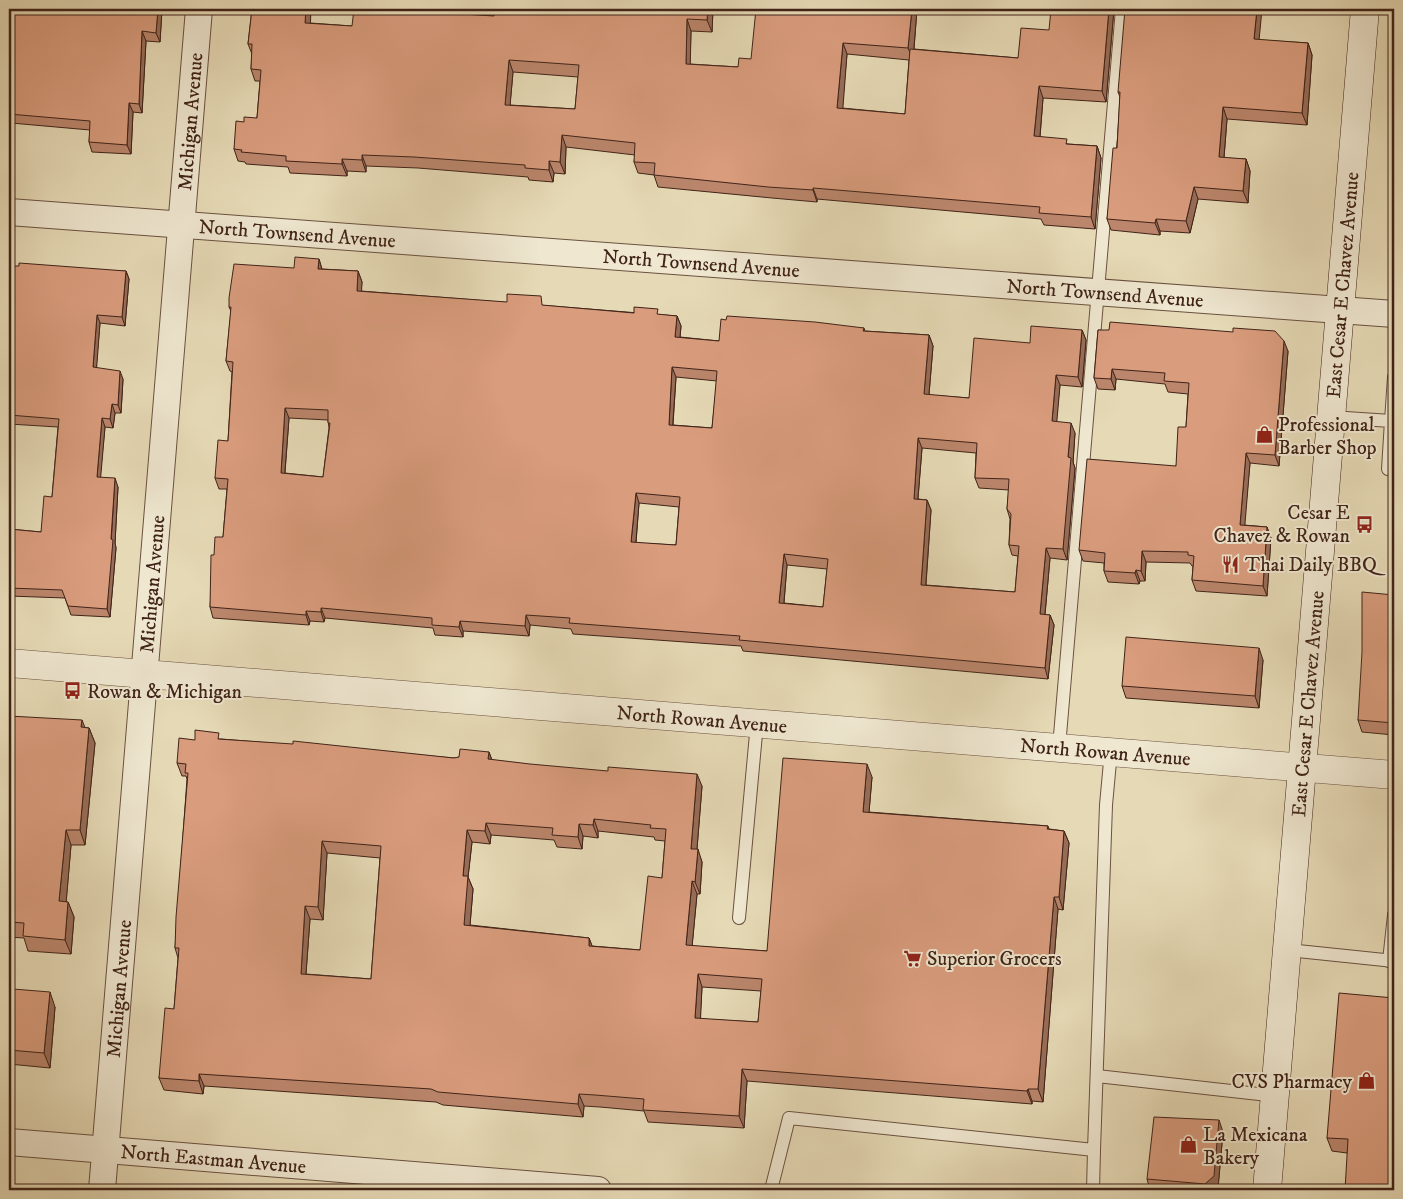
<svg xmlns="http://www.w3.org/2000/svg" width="1403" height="1199" font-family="'IM FELL DW Pica',serif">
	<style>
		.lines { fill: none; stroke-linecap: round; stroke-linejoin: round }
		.service-casing { stroke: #6a5140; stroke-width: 14 }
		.minor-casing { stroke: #6a5140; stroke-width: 28 }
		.tertiary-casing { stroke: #6a5140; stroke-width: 29 }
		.secondary-casing { stroke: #402318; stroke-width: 29 }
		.service { stroke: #efe7d0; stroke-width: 12 }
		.minor { stroke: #efe7d0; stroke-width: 26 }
		.tertiary { stroke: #efe7d0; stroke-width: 28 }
		.secondary { stroke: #efe7d0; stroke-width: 28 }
		.wall { fill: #bb866c; stroke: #402318; fill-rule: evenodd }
		.shaded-wall { fill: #986d58; stroke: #402318 }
		.building { fill: #d99c7d; stroke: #402318; fill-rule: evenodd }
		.labels { text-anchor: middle; stroke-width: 4; stroke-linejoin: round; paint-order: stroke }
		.street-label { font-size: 20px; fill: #402318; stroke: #efe7d0 }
		.poi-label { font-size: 20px; fill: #402318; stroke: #efe7d0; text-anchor: start }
	</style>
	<rect width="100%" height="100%" fill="#e6dab6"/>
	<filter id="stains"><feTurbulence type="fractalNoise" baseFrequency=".004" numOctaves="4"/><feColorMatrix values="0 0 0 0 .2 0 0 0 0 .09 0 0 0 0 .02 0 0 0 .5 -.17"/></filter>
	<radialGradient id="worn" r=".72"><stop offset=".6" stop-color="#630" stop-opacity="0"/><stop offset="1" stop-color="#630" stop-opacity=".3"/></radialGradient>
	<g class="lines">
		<defs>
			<g id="service">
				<path d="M1331 417 1391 421 1388 469H1394"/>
				<path d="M1391 421 1394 377"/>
				<path d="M1059 747 1122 9"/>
				<path d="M739 918 757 723"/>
				<path d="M1288 950 1394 961"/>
				<path d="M1389 961 1394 915"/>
				<path d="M1097 1076 1276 1096"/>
				<path d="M771 1190 789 1118 1094 1150 1106 805 1111 751"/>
				<path d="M1093 1190 1094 1150"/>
			</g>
			<g id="minor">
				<path id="s1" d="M9 212 1394 314"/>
				<path id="s2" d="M9 1142 598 1190"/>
				<path id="s3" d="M102 1190 199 9"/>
			</g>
			<g id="tertiary">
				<path id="s4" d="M9 663 1394 775"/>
			</g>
			<g id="secondary">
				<path id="s5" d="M1267 1190 1365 9"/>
			</g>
		</defs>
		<use href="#service" class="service-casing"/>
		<use href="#minor" class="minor-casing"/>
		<use href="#tertiary" class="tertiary-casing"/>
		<use href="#secondary" class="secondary-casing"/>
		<use href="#service" class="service"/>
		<use href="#minor" class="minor"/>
		<use href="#tertiary" class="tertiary"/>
		<use href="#secondary" class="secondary"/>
	</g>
	<g class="wall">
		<path d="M9 9H162L160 42 146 41 142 113 133 112 131 154 92 152 89 142 90 130 11 123 9 143Z"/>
		<path d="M252 9H311L310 23 352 26 385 9 494 16 495 9H713L712 32 691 31 690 64 738 67 751 59 917 9 914 49 1018 58 1049 30 1114 9 1106 102 1043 98 1040 137 1068 144 1097 146 1101 158 1095 229 1044 225 1041 219 817 199V202L772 198 658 187 654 175 638 173 634 162 635 155 566 147 565 174 554 173 553 182 529 180 528 177 418 168 366 166V172L347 171V176L290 173 288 167 246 164 245 162 238 161 234 149 244 122 257 118 260 81H255L251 69 252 54 248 44ZM847 54 909 60 905 114 842 108ZM513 72 578 77 575 109 510 105Z"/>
		<path d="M920 9H964L963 12Z"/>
		<path d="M1259 40 1308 43 1312 55 1307 125 1227 119 1224 158 1246 159 1250 171 1248 203 1198 199 1190 233 1160 231V235L1111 230 1107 219 1117 148 1120 97 1118 92Z"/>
		<path d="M1394 225V279L1390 268Z"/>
		<path d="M319 259 322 269 358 271 362 282 361 291 677 316 681 326 680 337 719 341 864 328 865 331 929 335 933 346 929 395 969 398 1030 343 1082 330 1086 340 1082 387 1060 385 1056 421 1075 433 1073 462 1075 468 1067 560 1050 558 1045 615H1050L1054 625 1048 679 743 651 741 646 573 634 571 629 530 625 529 636 463 631V637L435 635 433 628 325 618 324 622 310 621 309 625 213 618 210 607 214 555 223 537 227 489H219L215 478 228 441 232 372 230 371 226 361 231 311 229 307 294 268ZM676 377 717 381 712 428 673 425ZM289 418 328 420 329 428 323 477 285 473ZM922 448 976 453 975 478 979 488 1009 490 1007 509 1010 519 1009 545 1012 555 1018 556 1015 592 926 585 931 510 927 500 918 499ZM639 503 679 507 676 545 636 543ZM787 565 827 569 823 607 784 603Z"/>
		<path d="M9 270 126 271 129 279 125 326 100 323 96 368 123 379 121 413H115L113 428 105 427 100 477 118 487 115 543 116 548 110 617 71 615 65 598 9 596V529L41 532 52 497 58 427 9 424Z"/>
		<path d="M1098 330 1288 351 1279 466 1250 463 1244 525 1267 527 1271 538 1267 596 1196 591 1192 580 1193 566H1192L1190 563 1146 562 1145 581H1140L1139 584 1108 582 1104 571V563L1083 561 1079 550 1176 466 1186 427 1188 394 1168 392 1165 384 1116 379 1115 390 1098 389 1094 378Z"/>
		<path d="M1394 595V735L1362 732 1358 720Z"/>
		<path d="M1263 660 1259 708 1126 698 1122 686Z"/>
		<path d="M9 716 89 728 95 743 85 845H71L66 902H68L74 917 71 954 28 951 24 938 9 937Z"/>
		<path d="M221 739 454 758 489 752 492 760 702 786 697 849 702 862 700 894H697L692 946 767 951 872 777 869 812 1048 826 1049 829 1064 831 1069 843 1063 910 1058 909 1043 1102 1032 1101V1104L747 1081 744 1128 648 1122 644 1111 600 1107 584 1106 583 1117 443 1105 436 1102 204 1086 203 1094 164 1090 159 1078 174 1009 178 958 175 948 187 779 186 776H182L177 763 195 740ZM598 831 654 837 655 840 665 841 662 878 640 950 592 946 589 938 470 925 473 889 468 877 472 842 490 844 491 835 554 840 557 847 582 849 583 836 598 838ZM327 853 380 858 371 979 306 974 310 919 323 920ZM702 987 761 991 758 1022 700 1019Z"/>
		<path d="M9 992 55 1007 50 1068 9 1064Z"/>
		<path d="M1394 998 1347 1153 1332 1151 1327 1138Z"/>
		<path d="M1223 1132 1218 1188 1216 1190H1150L1147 1179Z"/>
	</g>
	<g class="shaded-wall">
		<path d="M158 9H162L160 42 156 33Z"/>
		<path d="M306 9H311L310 34 305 23Z"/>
		<path d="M708 9H713L712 32 707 20Z"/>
		<path d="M912 9H917L913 60 908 48Z"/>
		<path d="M1109 9H1114L1106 102 1102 91Z"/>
		<path d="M1257 9H1262L1258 51 1254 39Z"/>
		<path d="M687 19 691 31 690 75 686 64Z"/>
		<path d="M142 31 146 41 142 113 139 104Z"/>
		<path d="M843 43 847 54 842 120 837 108Z"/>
		<path d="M1308 43 1312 55 1307 125 1302 113Z"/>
		<path d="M509 60 513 72 509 117 505 105Z"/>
		<path d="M1039 86 1043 98 1039 148 1034 136Z"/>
		<path d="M129 103 133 112 131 154 127 145Z"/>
		<path d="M1223 107 1227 119 1223 169 1219 157Z"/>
		<path d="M9 118 11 123 9 143Z"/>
		<path d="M562 135 566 147 565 174 560 162Z"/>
		<path d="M1097 146 1101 158 1095 229 1091 217Z"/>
		<path d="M362 155 366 166V172L362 160Z"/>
		<path d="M342 159 347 171V176L342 164Z"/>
		<path d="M1246 159 1250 171 1248 203 1243 191Z"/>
		<path d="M549 161 554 173 553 182 549 170Z"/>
		<path d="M1194 187 1198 199 1190 233 1186 221Z"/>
		<path d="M813 188 817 199V202L813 190Z"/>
		<path d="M1156 219 1160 231V235L1155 223Z"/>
		<path d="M319 259 322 270 318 269Z"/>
		<path d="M126 271 129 279 125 326 122 317Z"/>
		<path d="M358 271 362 282 361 301 357 291Z"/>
		<path d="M97 315 100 323 96 376 93 367Z"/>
		<path d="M677 316 681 326 679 347 675 337Z"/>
		<path d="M1082 330 1086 340 1082 387 1078 377Z"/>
		<path d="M929 335 933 346 928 405 924 394Z"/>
		<path d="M1284 341 1288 351 1279 466 1275 455Z"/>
		<path d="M672 367 676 377 672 435 669 425Z"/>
		<path d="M1112 369 1116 379 1115 390 1111 379Z"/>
		<path d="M120 371 123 379 121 413 118 405Z"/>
		<path d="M1056 375 1060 385 1056 431 1052 421Z"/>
		<path d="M112 404 115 413 113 428 110 419Z"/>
		<path d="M285 408 289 418 284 483 281 473Z"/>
		<path d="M102 418 105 427 100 485 97 477Z"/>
		<path d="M1071 423 1075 433 1073 462 1075 468 1067 560 1063 549 1068 457Z"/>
		<path d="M918 438 922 448 917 509 914 499Z"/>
		<path d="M1246 453 1250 463 1244 536 1240 525Z"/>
		<path d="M115 478 118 487 115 543 116 548 110 617 107 609Z"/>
		<path d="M636 493 639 503 635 553 631 542Z"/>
		<path d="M927 500 931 510 925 595 921 585Z"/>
		<path d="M1267 527 1271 538 1267 596 1263 586Z"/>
		<path d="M1046 548 1050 558 1044 624 1040 614Z"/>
		<path d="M1142 551 1146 562 1145 581 1141 571Z"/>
		<path d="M784 554 787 565 783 613 779 603Z"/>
		<path d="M1136 570 1140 581 1139 584 1135 573Z"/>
		<path d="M321 608 325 618 324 622 321 612Z"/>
		<path d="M306 611 310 621 309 625 306 615Z"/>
		<path d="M526 615 530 625 529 636 525 626Z"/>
		<path d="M1050 615 1054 625 1048 679 1045 668Z"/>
		<path d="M460 621 463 631V637L459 627Z"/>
		<path d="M1259 648 1263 660 1259 708 1255 696Z"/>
		<path d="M82 720 88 735 81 727Z"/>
		<path d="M89 728 95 743 85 845 80 830Z"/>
		<path d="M489 752 493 764 488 759Z"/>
		<path d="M867 764 872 777 868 824 863 812Z"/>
		<path d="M697 774 702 786 696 861 691 849Z"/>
		<path d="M594 819 598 831V838L593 825Z"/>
		<path d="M486 823 491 835 490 844 485 831Z"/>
		<path d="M579 824 583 836 582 849 578 837Z"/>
		<path d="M66 830 71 845 65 916 59 901Z"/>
		<path d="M467 830 472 842 468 877 473 889 469 937 464 925 463 876Z"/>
		<path d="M1064 831 1069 843 1063 910 1059 897Z"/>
		<path d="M322 841 327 853 323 920 318 907Z"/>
		<path d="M698 849 702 862 700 894 695 882Z"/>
		<path d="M692 881 697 894 691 958 686 945Z"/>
		<path d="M1054 897 1058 909 1043 1102 1038 1089Z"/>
		<path d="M68 902 74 917 71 954 65 940Z"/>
		<path d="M305 906 310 919 305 986 301 974Z"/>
		<path d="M589 938 594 951 589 946Z"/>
		<path d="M698 974 702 987 700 1031 695 1018Z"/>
		<path d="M50 992 55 1007 50 1068 44 1053Z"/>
		<path d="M742 1069 747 1081 744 1128 739 1116Z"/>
		<path d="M199 1074 204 1086 203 1094 199 1081Z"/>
		<path d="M1028 1089 1032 1101V1104L1027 1091Z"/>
		<path d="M579 1094 584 1106 583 1117 578 1104Z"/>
		<path d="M1219 1120 1223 1132 1218 1188 1216 1190H1207L1205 1184Z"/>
	</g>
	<g class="building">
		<path d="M9 9H158L156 33 142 31 139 104 129 103 127 145 89 142 90 121 9 114Z"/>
		<path d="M252 9H306L305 23 352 26 354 9H380L494 16 495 9H708L707 20 687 19 686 64 738 67 739 58 751 59 756 9H912L908 48 843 43 837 108 905 114 910 49 1018 58 1021 28 1049 30 1051 9H1109L1102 91 1039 86 1034 136 1067 139 1066 144 1097 146 1091 217 1039 213 1040 207 813 188V190L768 187 654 175 655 163 634 162 635 143 562 135 560 162 549 161V170L525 168V165L414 157 362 155V160L342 159V164L286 161V156L241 152 242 150 234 149 236 121 244 122V117L257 118 261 70 251 69 252 44H248ZM509 60 579 65 575 109 505 105Z"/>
		<path d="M1125 9H1257L1254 39 1308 43 1302 113 1223 107 1219 157 1246 159 1243 191 1194 187 1186 221 1156 219 1155 223 1107 219 1113 148H1117L1120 92H1118Z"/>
		<path d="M1394 225V269L1390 268Z"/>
		<path d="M295 257 319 259 318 269 358 271 357 291 507 302V294L541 296 542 305 634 313V307L658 309 657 314 677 316 675 337 719 341 721 319 726 320 727 316 815 322 864 328 863 331 929 335 924 394 969 398 974 338 1030 343 1031 326 1082 330 1078 377 1056 375 1052 421 1071 423 1068 457 1071 458 1063 549 1046 548 1040 614 1050 615 1045 668 739 640 740 636 569 623 570 618 526 615 525 626 460 621 459 627 432 625V618L321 608V612L306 611V615L210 607 211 555H214L215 537H223L228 479 215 478 218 440 228 441 233 362 226 361 231 307H229V298L234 264 294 268ZM672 367 717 371 712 428 669 425ZM285 408 328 410V423H330L323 477 281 473ZM918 438 977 443 975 478 1009 479 1007 509 1011 514 1009 545 1019 546 1015 592 921 585 927 500 914 499ZM636 493 680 497 676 545 631 542ZM784 554 828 559 823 607 779 603Z"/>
		<path d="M19 263 126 271 122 317 97 315 93 367 120 371 118 405 112 404 110 419 102 418 97 477 115 478 111 539 113 540 107 609 68 606 62 590 9 588V529L41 532 44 496 52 497 59 419 9 415V270H13L14 266H19Z"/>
		<path d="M1110 322 1233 332V328L1275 331 1284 341 1275 455 1246 453 1240 525 1267 527 1263 586 1192 580 1194 556 1188 555V552L1142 551 1141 571 1136 570 1135 573 1104 571 1105 553 1079 550 1087 459 1176 466 1178 427H1186L1189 383 1164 381 1165 373 1112 369 1111 379 1094 378 1098 330H1109Z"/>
		<path d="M1362 592 1394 595V723L1358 720 1362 652Z"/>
		<path d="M1126 637 1259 648 1255 696 1122 686Z"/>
		<path d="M9 716 82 720 81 727 89 728 80 830H66L59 901 68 902 65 940 23 936 24 923 9 922Z"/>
		<path d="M195 730 219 733 218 739 293 744V741L454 758 459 757 460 749 489 752 488 759 530 764 608 771V767L697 774 691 849H698L695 882 692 881 686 945 767 951 783 758 867 764 863 812 1048 826 1047 829 1064 831 1059 897H1054L1038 1089H1028L1027 1091 742 1069 739 1116 643 1110 644 1099 595 1095 579 1094 578 1104 438 1092 431 1089 199 1074V1081L159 1078 165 1008 174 1009 179 948H175L176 917 188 773H185L186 764 177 763 179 738 195 740ZM594 819 651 825 650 828 666 829 662 878 648 876 640 950 589 946V938L464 925 468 876H463L467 830 485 831 486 823 553 828 552 835 578 837 579 824 593 825ZM322 841 381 846 371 979 301 974 305 906 318 907ZM698 974 762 979 758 1022 695 1018Z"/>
		<path d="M13 989 50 992 44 1053 9 1050V992H12Z"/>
		<path d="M1339 993 1394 998V1190H1345L1348 1139 1327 1138Z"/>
		<path d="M1154 1117 1219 1120 1214 1176 1205 1184 1147 1179Z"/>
	</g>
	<defs>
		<symbol id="shop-bare" viewBox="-9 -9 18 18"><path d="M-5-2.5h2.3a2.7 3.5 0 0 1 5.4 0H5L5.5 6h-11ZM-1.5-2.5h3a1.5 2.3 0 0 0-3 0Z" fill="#8f2418" stroke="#efe7d0" stroke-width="2.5" paint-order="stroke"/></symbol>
		<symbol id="bus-bare" viewBox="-9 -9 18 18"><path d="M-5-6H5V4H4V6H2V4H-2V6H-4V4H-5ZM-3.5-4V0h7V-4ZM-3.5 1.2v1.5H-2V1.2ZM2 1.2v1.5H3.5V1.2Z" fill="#8f2418" stroke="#efe7d0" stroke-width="2.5" paint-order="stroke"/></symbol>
		<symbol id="restaurant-bare" viewBox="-9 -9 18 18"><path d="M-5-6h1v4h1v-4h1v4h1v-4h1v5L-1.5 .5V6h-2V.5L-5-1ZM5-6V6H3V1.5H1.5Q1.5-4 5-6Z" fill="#8f2418" stroke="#efe7d0" stroke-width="2.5" paint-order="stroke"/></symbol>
		<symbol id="supermarket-bare" viewBox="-9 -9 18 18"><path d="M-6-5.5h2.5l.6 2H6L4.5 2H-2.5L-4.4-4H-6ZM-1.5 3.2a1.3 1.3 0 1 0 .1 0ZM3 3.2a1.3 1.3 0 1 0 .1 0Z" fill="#8f2418" stroke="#efe7d0" stroke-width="2.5" paint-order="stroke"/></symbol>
	</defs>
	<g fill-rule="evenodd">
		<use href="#shop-bare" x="1252" y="422" width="25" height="25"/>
		<use href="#bus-bare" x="1352" y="512" width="25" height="25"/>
		<use href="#restaurant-bare" x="1218" y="552" width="25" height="25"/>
		<use href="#bus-bare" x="60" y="678" width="25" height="25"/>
		<use href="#supermarket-bare" x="900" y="946" width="25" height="25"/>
		<use href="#shop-bare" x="1354" y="1068" width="25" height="25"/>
		<use href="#shop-bare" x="1176" y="1132" width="25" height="25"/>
	</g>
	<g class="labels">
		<g class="street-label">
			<text dy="7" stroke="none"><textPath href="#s3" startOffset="1072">Michigan Avenue</textPath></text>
			<text dy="7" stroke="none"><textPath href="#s1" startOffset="289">North Townsend Avenue</textPath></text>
			<text dy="7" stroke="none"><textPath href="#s1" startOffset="694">North Townsend Avenue</textPath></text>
			<text dy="7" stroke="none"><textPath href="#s5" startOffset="908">East Cesar E Chavez Avenue</textPath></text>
			<text dy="7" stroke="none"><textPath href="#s1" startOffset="1099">North Townsend Avenue</textPath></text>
			<text dy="7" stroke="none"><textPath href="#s3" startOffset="608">Michigan Avenue</textPath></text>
			<text dy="7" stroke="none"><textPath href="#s5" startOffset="488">East Cesar E Chavez Avenue</textPath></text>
			<text dy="7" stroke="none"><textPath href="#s4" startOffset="695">North Rowan Avenue</textPath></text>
			<text dy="7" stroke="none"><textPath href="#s4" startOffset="1100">North Rowan Avenue</textPath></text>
			<text dy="7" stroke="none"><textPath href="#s3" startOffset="202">Michigan Avenue</textPath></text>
			<text dy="7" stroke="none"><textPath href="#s2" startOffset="205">North Eastman Avenue</textPath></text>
		</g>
		<g class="poi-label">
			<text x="1278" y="431">Professional<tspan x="1278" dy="23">Barber Shop</tspan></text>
			<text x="1350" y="519" text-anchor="end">Cesar E<tspan x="1350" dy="23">Chavez &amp; Rowan</tspan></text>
			<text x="1245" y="571">Thai Daily BBQ</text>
			<text x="87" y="698">Rowan &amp; Michigan</text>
			<text x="927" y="965">Superior Grocers</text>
			<text x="1352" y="1088" text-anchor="end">CVS Pharmacy</text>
			<text x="1203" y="1141">La Mexicana<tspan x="1203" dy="23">Bakery</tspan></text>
		</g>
	</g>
	<rect width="1403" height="1199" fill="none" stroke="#e6dab6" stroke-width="30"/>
	<rect x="10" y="10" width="1383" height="1179" fill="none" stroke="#402318" stroke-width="2.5"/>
	<rect x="15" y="15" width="1373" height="1169" fill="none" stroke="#402318"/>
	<rect width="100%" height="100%" filter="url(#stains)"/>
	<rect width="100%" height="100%" fill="url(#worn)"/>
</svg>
